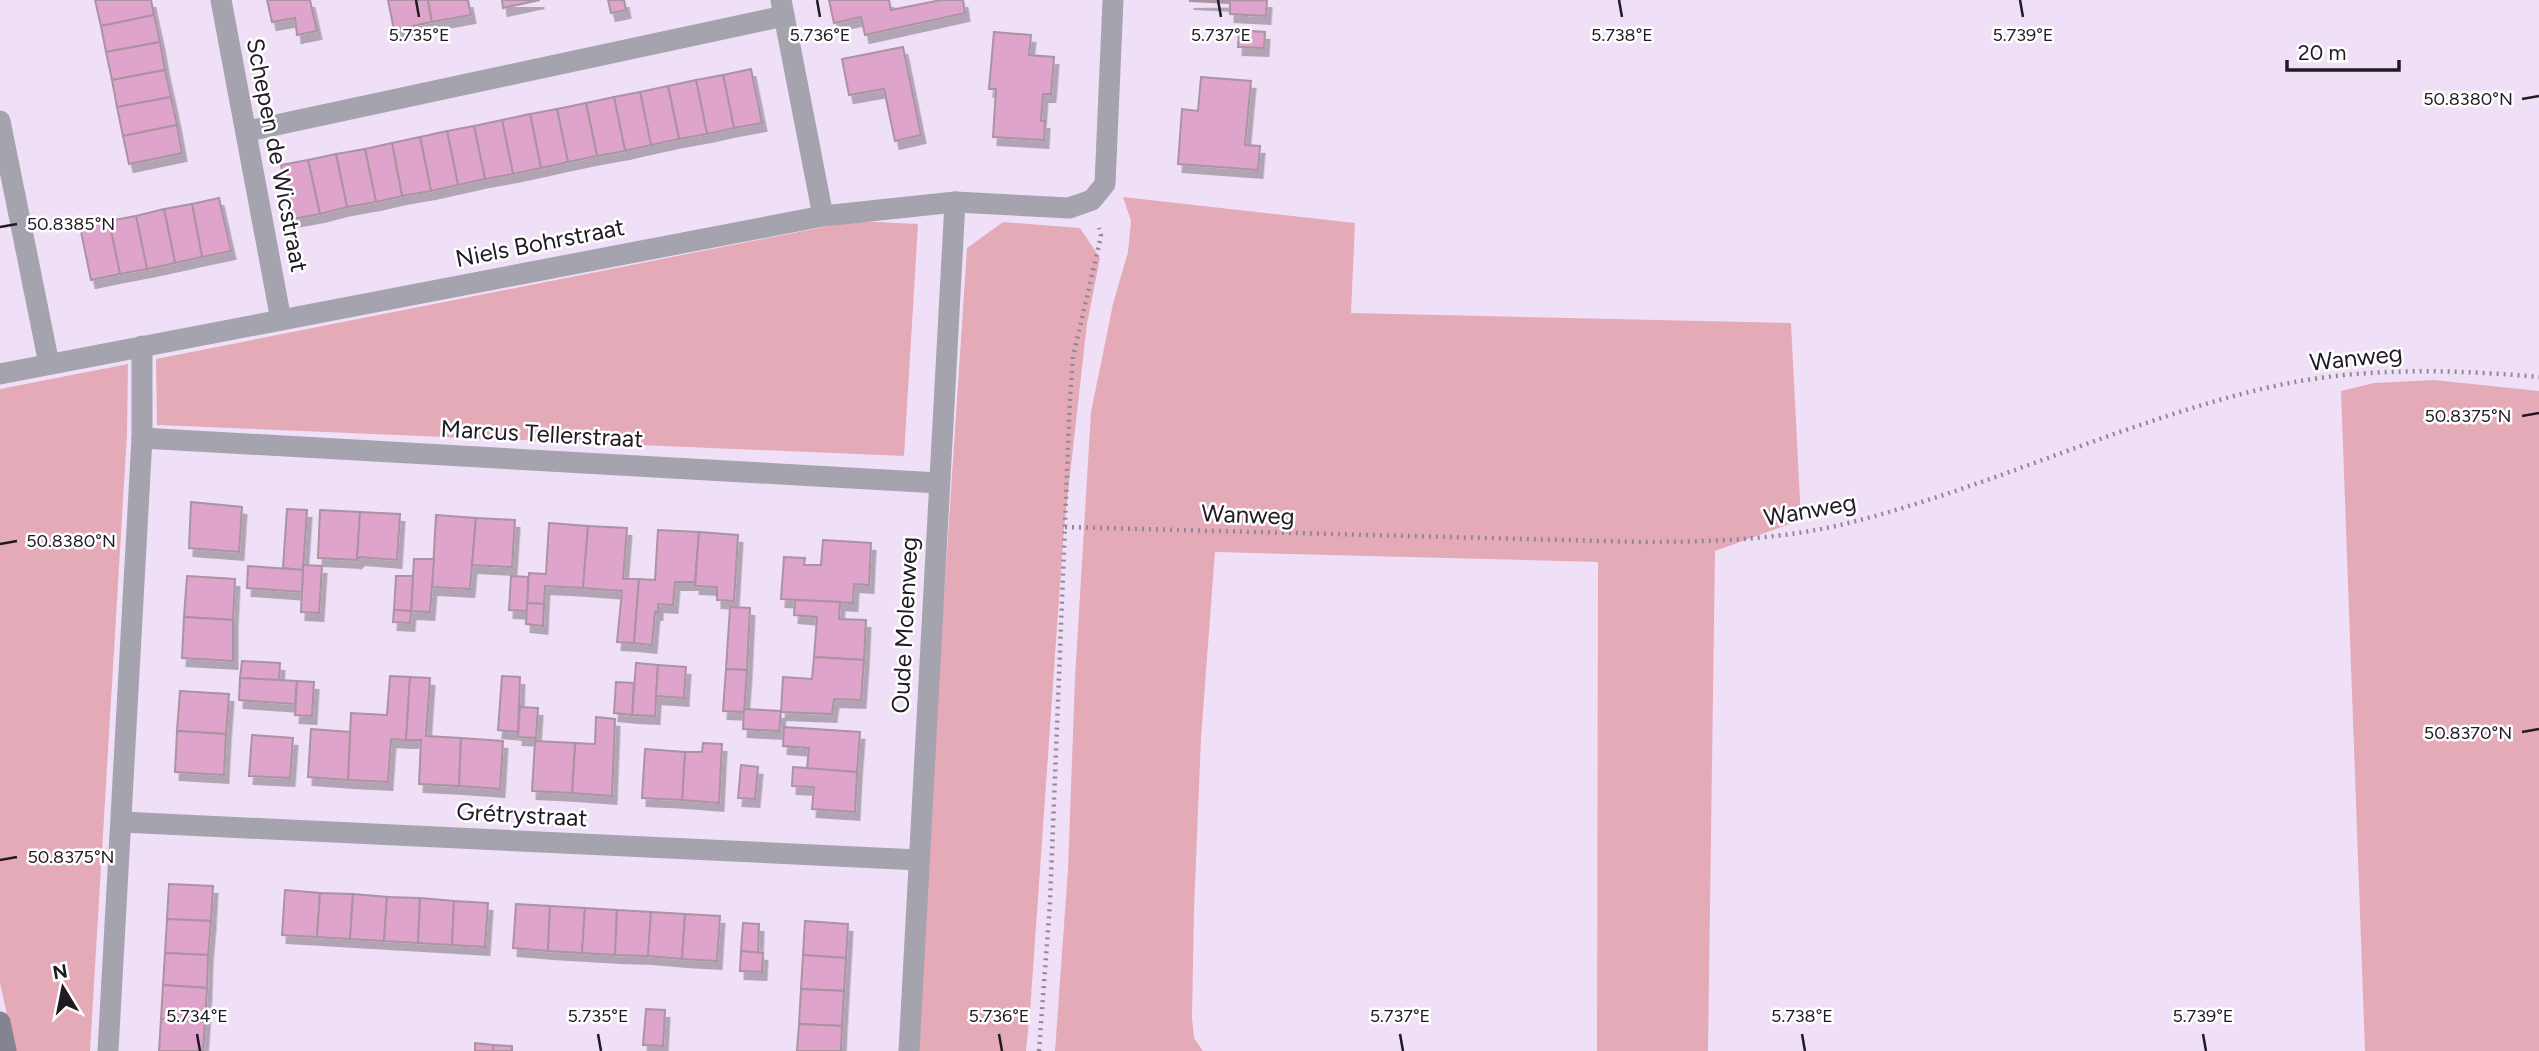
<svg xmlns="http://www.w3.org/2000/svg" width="2539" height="1051" font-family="Figtree,sans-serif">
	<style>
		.green { fill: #e5aab8 }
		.building { fill: #dea4cb; stroke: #ab93a2; stroke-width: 2; filter: url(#shadow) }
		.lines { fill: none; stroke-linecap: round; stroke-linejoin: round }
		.path { stroke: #928797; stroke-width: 4.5; stroke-dasharray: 2 5; stroke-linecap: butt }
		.street { stroke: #a5a3ae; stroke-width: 21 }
		.secondary { stroke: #858292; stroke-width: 21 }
		.ticks { fill: none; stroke: #201a22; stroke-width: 2.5 }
		.labels { text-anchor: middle; stroke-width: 5; stroke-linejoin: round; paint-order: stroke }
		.street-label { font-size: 24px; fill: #201a22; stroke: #fff }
		.ticks-label { font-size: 18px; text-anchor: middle; fill: #201a22; stroke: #fff; stroke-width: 5; stroke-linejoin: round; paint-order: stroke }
	</style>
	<defs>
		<filter id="shadow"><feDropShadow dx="4.5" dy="8" stdDeviation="0" flood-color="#0004"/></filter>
	</defs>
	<rect width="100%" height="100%" fill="#f0e0f7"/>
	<g class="green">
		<path d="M1123 197 1355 223 1351 313 1791 323 1801 520 1715 551 1708 1051H1597L1598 562 1215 552 1201 738 1194 910 1192 1017 1194 1038 1203 1051H1055L1068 869 1075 678 1091 412 1113 304 1128 252 1131 221Z"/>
		<path d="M854 221 918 224 904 456 157 425 156 359Z"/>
		<path d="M1003 222 1080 228 1100 258 1087 324 1064 528 1030 1012 1026 1051H914L967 248Z"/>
		<path d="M128 364 127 434 90 1051H15L0 983V389Z"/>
		<path d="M2434 380 2539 391V1051H2365L2341 391 2374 383Z"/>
	</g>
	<g class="building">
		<path d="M95 0H151L154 15 101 26Z"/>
		<path d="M267 0H310L317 31 297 35 295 18 272 22Z"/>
		<path d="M388 0H428L432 22 394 30Z"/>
		<path d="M428 0H468L471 15 432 22Z"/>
		<path d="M502 0H540L503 8Z"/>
		<path d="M608 0H624L626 10 611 13Z"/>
		<path d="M829 0H889L891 10 941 0H963L965 13 865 35 861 17 834 23Z"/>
		<path d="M1267 0 1266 16 1230 14V3L1189 1Z"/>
		<path d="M154 15 160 42 106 52 101 26Z"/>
		<path d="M1239 30 1265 32 1264 48 1238 47Z"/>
		<path d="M994 32 1031 35 1029 55 1054 57 1051 94H1043L1041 121H1045L1044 140 993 137 996 89H989Z"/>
		<path d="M160 42 165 70 112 80 106 52Z"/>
		<path d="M903 47 921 135 895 141 884 89 849 95 842 59Z"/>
		<path d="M751 69 762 123 734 128 723 75Z"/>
		<path d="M165 70 171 97 117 107 112 80Z"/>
		<path d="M723 75 734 128 707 134 696 80Z"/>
		<path d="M1201 77 1251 81 1245 145 1260 146 1258 170 1178 164 1182 109 1198 111Z"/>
		<path d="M696 80 707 134 679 139 668 86Z"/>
		<path d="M668 86 679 139 651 145 640 92Z"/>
		<path d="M640 92 651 145 625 151 614 97Z"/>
		<path d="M171 97 177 125 123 136 117 107Z"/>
		<path d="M614 97 625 151 597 156 586 103Z"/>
		<path d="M586 103 597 156 568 162 557 109Z"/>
		<path d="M557 109 568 162 541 168 530 114Z"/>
		<path d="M530 114 541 168 513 174 502 120Z"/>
		<path d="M502 120 513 174 485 179 474 126Z"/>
		<path d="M177 125 182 153 129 164 123 136Z"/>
		<path d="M474 126 485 179 458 185 447 131Z"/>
		<path d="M447 131 458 185 431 191 420 137Z"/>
		<path d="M420 137 431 191 402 196 392 143Z"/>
		<path d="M392 143 402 196 376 202 365 149Z"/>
		<path d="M365 149 376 202 347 207 336 154Z"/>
		<path d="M336 154 347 207 320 214 308 160Z"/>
		<path d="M308 160 320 214 292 219 281 165Z"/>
		<path d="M219 198 231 251 202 257 192 204Z"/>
		<path d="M192 204 202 257 175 263 164 209Z"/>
		<path d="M164 209 175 263 147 269 136 216Z"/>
		<path d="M136 216 147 269 120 274 109 221Z"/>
		<path d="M109 221 120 274 91 280 80 227Z"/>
		<path d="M191 502 242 507 239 552 189 548Z"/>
		<path d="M287 509 307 510 303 570 283 568Z"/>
		<path d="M320 510 360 512 357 560 318 558Z"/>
		<path d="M360 512 400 514 397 560 360 557 357 560Z"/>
		<path d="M436 515 476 518 470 589 432 587Z"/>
		<path d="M476 518 515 520 512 567 472 565Z"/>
		<path d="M549 523 588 526 583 588 545 586 544 604 527 603 529 573 546 574Z"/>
		<path d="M588 526 627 528 623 579H639L634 643 617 642 622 591 583 588Z"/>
		<path d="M658 530 699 532 695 582H675L673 605 658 604V612H655L652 645 634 643 639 579 655 580Z"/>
		<path d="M699 532 738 535 734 601 717 600V587L695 586Z"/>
		<path d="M823 540 871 543 869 585 854 584 853 603 781 599 784 557 805 558 804 565H821Z"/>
		<path d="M414 559H434L430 612 411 611Z"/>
		<path d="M303 565 322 566 319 613 301 612Z"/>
		<path d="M248 566 303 570 302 592 247 588Z"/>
		<path d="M187 576 235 579 233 620 184 617Z"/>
		<path d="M396 576H413L411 611 394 610Z"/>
		<path d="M511 576 528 577 527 611 509 610Z"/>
		<path d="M795 600 840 602 839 619 866 620 864 660 814 657 817 617 794 615Z"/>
		<path d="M527 603 544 604 543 626 526 624Z"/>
		<path d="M730 607 750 608 747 670 726 669Z"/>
		<path d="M394 610 411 611 410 623 393 622Z"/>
		<path d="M184 617 233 620V661L182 658Z"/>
		<path d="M814 657 864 660 861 700 834 699 832 714 781 712 783 677 812 679Z"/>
		<path d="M242 661 280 663 279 680 240 678Z"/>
		<path d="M636 663 658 665 655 716 632 715Z"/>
		<path d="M658 665 686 667 684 698 656 696Z"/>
		<path d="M726 669 747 670 744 712 723 711Z"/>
		<path d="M390 676 410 677 406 740 391 739 388 782 348 780 351 713 387 715Z"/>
		<path d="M502 676 520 677 518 732 498 730Z"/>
		<path d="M410 677 430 678 426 736 461 738 459 786 419 784 421 740H406Z"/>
		<path d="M240 678 297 681 295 704 239 700Z"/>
		<path d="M297 681 314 682 312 716 295 715Z"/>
		<path d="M616 682 634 683 632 715 614 713Z"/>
		<path d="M180 691 229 694 226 734 177 731Z"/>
		<path d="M520 707 538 708 536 738 518 737Z"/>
		<path d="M744 709 781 711 779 731 743 729Z"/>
		<path d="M596 717 615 719 612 796 572 793 575 743 595 744Z"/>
		<path d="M784 727 860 732 857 772 807 769 809 748 783 746Z"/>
		<path d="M311 729 350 732 348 780 308 777Z"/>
		<path d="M177 731 226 734 224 775 175 772Z"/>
		<path d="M252 735 293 738 290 778 249 776Z"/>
		<path d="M461 738 503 741 500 789 459 786Z"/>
		<path d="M535 741 575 743 572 793 532 791Z"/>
		<path d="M703 743 722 744 719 803 682 800 685 752H702Z"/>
		<path d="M645 749 685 752 682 800 642 798Z"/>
		<path d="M741 765 758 767 755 799 738 798Z"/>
		<path d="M793 767 857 772 855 812 812 809 814 787 792 786Z"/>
		<path d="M169 884 213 886 211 921 167 919Z"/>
		<path d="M285 890 320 893 317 937 282 935Z"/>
		<path d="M320 893 353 894 350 939 317 937Z"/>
		<path d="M353 894 387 897 384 941 350 939Z"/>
		<path d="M387 897 420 898 418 943 384 941Z"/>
		<path d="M420 898 454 901 452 945 418 943Z"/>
		<path d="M454 901 488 903 485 947 452 945Z"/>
		<path d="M516 904 550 906 548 951 513 948Z"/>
		<path d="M550 906 585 908 582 953 548 951Z"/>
		<path d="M585 908 617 910 615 955 582 953Z"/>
		<path d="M617 910 651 912 648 956 615 955Z"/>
		<path d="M651 912 685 914 682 959 648 956Z"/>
		<path d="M685 914 720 916 717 961 682 959Z"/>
		<path d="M167 919 211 921 208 955 165 953Z"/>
		<path d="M805 921 848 924 846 958 803 955Z"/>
		<path d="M743 923 759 924 758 953 741 951Z"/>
		<path d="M741 951 763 953 762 972 740 971Z"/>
		<path d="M165 953 208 955 207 988 163 985Z"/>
		<path d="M803 955 846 958 844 991 801 989Z"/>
		<path d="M163 985 207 988 205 1022 161 1019Z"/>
		<path d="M801 989 844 991 842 1026 799 1024Z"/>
		<path d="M646 1009 665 1010 663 1046 643 1045Z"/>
		<path d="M161 1019 205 1022 203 1051H159Z"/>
		<path d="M799 1024 842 1026 841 1051H797Z"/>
		<path d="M475 1043 493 1045V1051H475Z"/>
		<path d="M493 1045 512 1046V1051H493Z"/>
	</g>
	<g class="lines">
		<g class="path">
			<path d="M1065 527 1641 542C1706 542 1772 540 1836 526 1984 491 2122 421 2270 387 2359 367 2449 369 2539 377"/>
			<path d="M1039 1051 1050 903 1070 397 1073 357 1101 236 1099 228"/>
		</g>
		<g class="street">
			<path d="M221 0 281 320"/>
			<path d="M781 0 823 216"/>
			<path d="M0 121 49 364"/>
			<path d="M248 131 784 16"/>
			<path d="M0 374 823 216 955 202 1069 208 1092 200 1105 184 1113 0"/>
			<path d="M142 438 939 483"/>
			<path d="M122 822 919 860"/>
			<path d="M108 1051 142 438V346"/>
			<path d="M909 1051 955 202"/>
		</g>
		<path class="secondary" d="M0 1022 6 1051"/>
	</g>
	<path class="ticks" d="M416 0 419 17M817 0 820 17M1218 0 1221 17M1619 0 1622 17M2020 0 2023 17M2522 99 2539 96M0 227 17 224M2522 416 2539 413M0 544 17 541M2522 732 2539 729M0 860 17 857M197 1034 200 1051M598 1034 601 1051M999 1034 1002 1051M1400 1034 1403 1051M1802 1034 1805 1051M2203 1034 2206 1051"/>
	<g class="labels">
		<g class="street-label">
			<text transform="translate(277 155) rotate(79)" y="8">Schepen de Wicstraat</text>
			<text transform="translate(540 243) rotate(-11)" y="8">Niels Bohrstraat</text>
			<text transform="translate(2356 358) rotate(-6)" y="8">Wanweg</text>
			<text transform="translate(542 434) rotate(3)" y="8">Marcus Tellerstraat</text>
			<text transform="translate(1810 510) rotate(-10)" y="8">Wanweg</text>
			<text transform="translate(1248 515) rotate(2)" y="8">Wanweg</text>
			<text transform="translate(905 625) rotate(-87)" y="8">Oude Molenweg</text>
			<text transform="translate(522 815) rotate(3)" y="8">Grétrystraat</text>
		</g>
	</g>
	<g class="ticks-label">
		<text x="2023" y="41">5.739°E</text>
		<text x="419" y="41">5.735°E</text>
		<text x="820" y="41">5.736°E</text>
		<text x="1221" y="41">5.737°E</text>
		<text x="1622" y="41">5.738°E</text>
		<text x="2468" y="105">50.8380°N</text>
		<text x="71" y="230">50.8385°N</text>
		<text x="2468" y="422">50.8375°N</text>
		<text x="71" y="547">50.8380°N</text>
		<text x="2468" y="739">50.8370°N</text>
		<text x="71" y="863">50.8375°N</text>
		<text x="197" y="1022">5.734°E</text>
		<text x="598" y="1022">5.735°E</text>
		<text x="999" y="1022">5.736°E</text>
		<text x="1400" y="1022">5.737°E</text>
		<text x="1802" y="1022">5.738°E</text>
		<text x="2203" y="1022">5.739°E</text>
	</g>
	<g transform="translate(63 988) rotate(350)" stroke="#ffffff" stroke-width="5" paint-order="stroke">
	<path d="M0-5L12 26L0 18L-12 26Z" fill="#201a22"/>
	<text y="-10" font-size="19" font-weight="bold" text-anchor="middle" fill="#201a22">N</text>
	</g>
	<path d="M2287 60v10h112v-10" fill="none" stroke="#201a22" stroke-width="3.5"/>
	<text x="2298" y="60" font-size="21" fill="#201a22" stroke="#ffffff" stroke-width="5" paint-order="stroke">20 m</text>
</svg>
